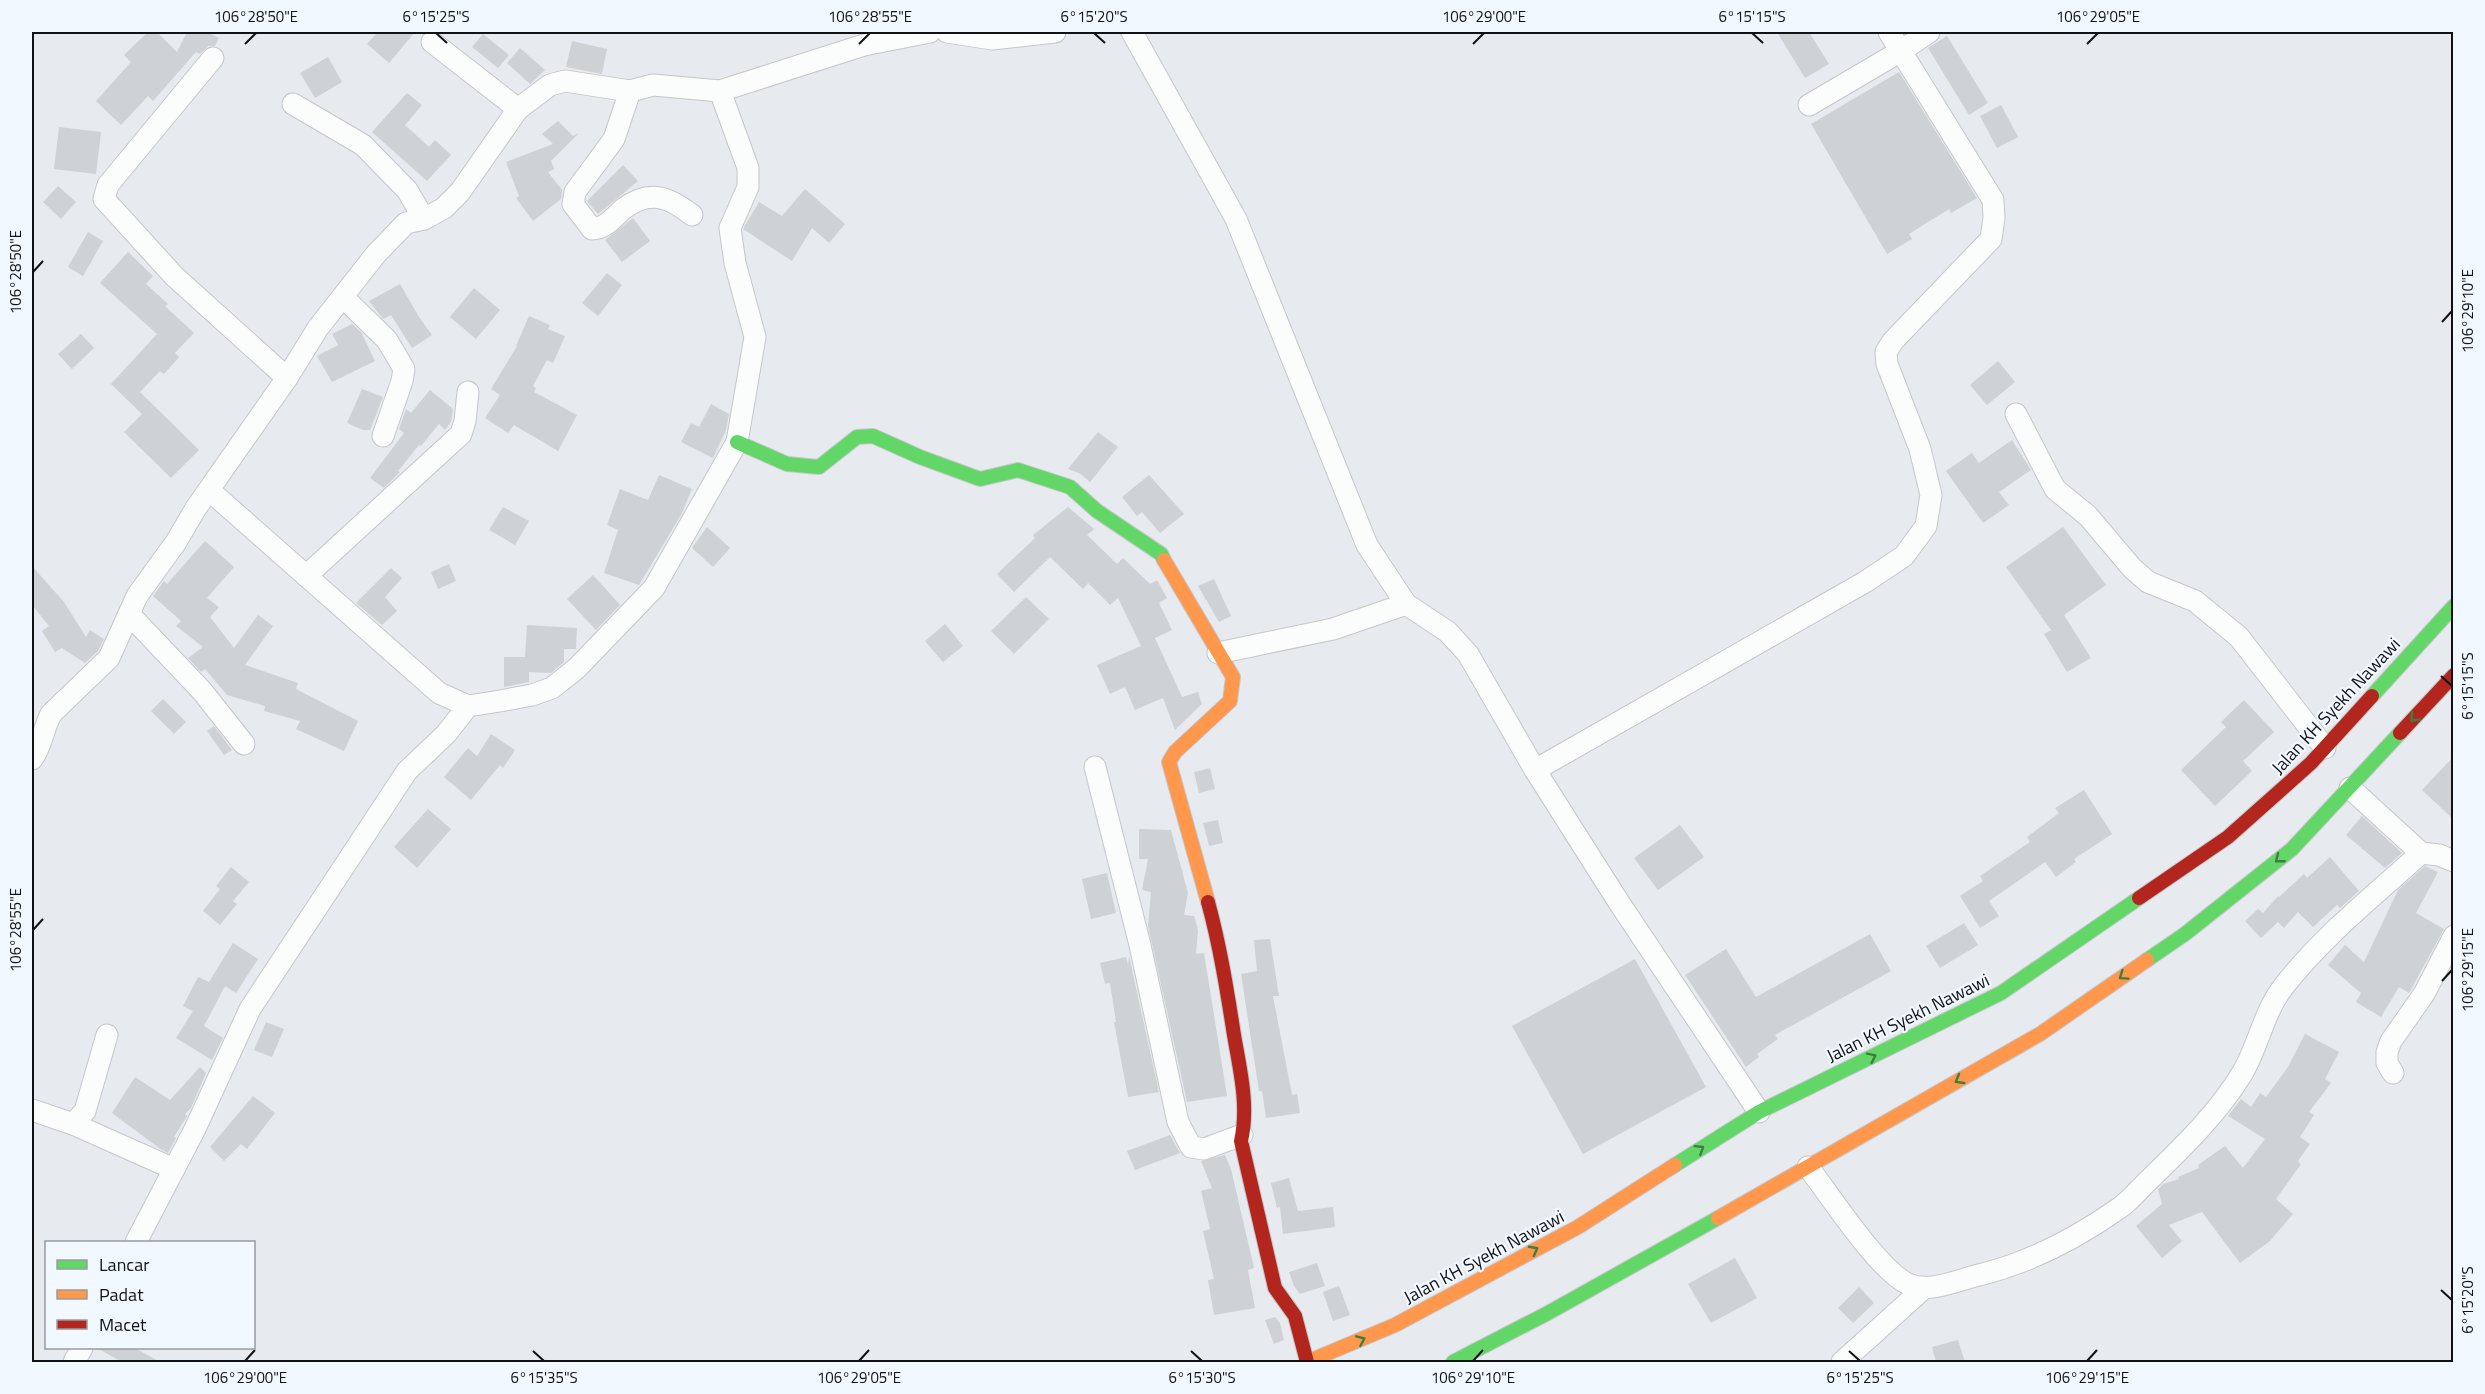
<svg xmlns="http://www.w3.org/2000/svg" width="2485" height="1394" font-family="'Titillium Web',sans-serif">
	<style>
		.building { fill: #cfd2d5 }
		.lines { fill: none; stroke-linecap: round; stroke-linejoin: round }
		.street-casing { stroke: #c5c7ca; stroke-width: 23 }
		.fast-casing { stroke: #c5c7ca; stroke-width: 16 }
		.slow-casing { stroke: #c5c7ca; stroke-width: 16 }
		.jam-casing { stroke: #c5c7ca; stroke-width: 16 }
		.street { stroke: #fbfcfc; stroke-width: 21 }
		.fast { stroke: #63d668; stroke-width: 14 }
		.slow { stroke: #ff974d; stroke-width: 14 }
		.jam { stroke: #b3261e; stroke-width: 14 }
		.oneway { stroke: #3e7e42 }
		.ticks { fill: none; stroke: #101214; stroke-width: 2 }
		.labels { text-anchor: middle; stroke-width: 4.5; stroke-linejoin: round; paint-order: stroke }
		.street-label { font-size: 18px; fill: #101214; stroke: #f2f8ff }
		.neatline { fill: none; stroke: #101214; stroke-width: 2 }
		.ticks-label { font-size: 15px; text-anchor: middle; fill: #101214 }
	</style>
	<rect width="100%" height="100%" fill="#e7eaee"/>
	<g class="building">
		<path d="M148 32H157L177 52 187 32H207L219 38 215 46H208L200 54 196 52 153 101 148 96 121 125 96 101 131 62 124 55Z"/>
		<path d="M378 32H415L389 63 367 44Z"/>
		<path d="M1777 32H1809L1829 64 1805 78Z"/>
		<path d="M483 34 509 55 498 68 472 47Z"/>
		<path d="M1947 36 1988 103 1969 115 1928 48Z"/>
		<path d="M572 41 607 49 602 74 566 67Z"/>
		<path d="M520 48 545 70 530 84 507 63Z"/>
		<path d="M328 57 342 82 315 98 300 73Z"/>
		<path d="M1899 72 1977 198 1951 213 1949 209 1909 234 1912 239 1887 254 1811 124Z"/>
		<path d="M407 93 422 105 405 125 429 147 435 140 451 155 427 181 372 132Z"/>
		<path d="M2001 105 2018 137 1997 148 1980 116Z"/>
		<path d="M558 121 573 136 579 133 551 161 554 169 548 172 562 190 561 199 533 221 516 198 519 196 506 162 553 144 542 134Z"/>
		<path d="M59 127 101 132 96 174 54 169Z"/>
		<path d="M623 165 638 181 598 214 587 201Z"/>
		<path d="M58 186 76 202 61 219 43 202Z"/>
		<path d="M805 189 845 224 829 243 812 228 792 261 743 229 759 202 782 216Z"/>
		<path d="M633 218 650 241 622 262 605 240Z"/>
		<path d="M88 232 103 241 83 276 68 267Z"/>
		<path d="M128 252 153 276 146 284 168 304 165 306 194 333 175 353 179 357 164 374 160 371 140 392 199 450 171 478 124 432 142 414 111 384 157 334 100 283Z"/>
		<path d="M607 273 622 285 598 316 582 303Z"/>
		<path d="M400 284 419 317 432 335 412 348 391 315 383 319 369 301Z"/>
		<path d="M474 288 500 310 476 339 450 317Z"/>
		<path d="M529 316 550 325 548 329 565 336 553 363 547 360 533 386 536 388 534 392 577 415 558 451 514 425 508 433 485 418 500 395 491 389 517 346H516Z"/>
		<path d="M352 324 361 332 375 361 332 382 317 356 338 345 332 334Z"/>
		<path d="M81 334 94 348 72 369 58 354Z"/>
		<path d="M1998 361 2015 382 1987 405 1970 385Z"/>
		<path d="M362 389 383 397 370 430H363L347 423Z"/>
		<path d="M430 390 453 409 451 422 445 430 439 424 421 446 419 445 398 471 400 472 384 488 370 478 404 433 399 429 406 409 411 413Z"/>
		<path d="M711 404 729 414 726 430 713 458 681 442 691 423 699 427Z"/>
		<path d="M1098 432 1118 447 1090 482 1081 474 1068 469Z"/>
		<path d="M2012 440 2031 470 1999 492 2009 505 1983 523 1946 471 1972 453 1979 463Z"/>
		<path d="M659 475 692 489 681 515 639 585 604 573 618 530 607 525 620 489 648 500Z"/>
		<path d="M1149 475 1184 514 1160 533 1142 512 1137 516 1122 497Z"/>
		<path d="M503 507 529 521 515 545 489 530Z"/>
		<path d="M1068 507 1094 529 1087 535 1117 564 1123 558 1150 584 1157 580 1167 598 1159 603 1172 630 1155 638 1182 697 1198 692 1202 704 1175 730 1163 698 1135 710 1125 687 1110 694 1097 665 1141 646 1118 598 1110 605 1088 583 1083 589 1050 557 1014 592 997 574 1035 538 1033 535Z"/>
		<path d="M707 527 730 548 713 567 692 548Z"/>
		<path d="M2063 527 2106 585 2064 615 2091 658 2067 672 2044 634 2051 630 2006 567Z"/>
		<path d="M205 541 234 567 207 598 219 607 210 617 234 648 258 615 273 626 245 665 298 683 296 689 358 721 344 751 296 729 300 721 264 711 265 706 227 695 205 669 201 672 188 658 203 647 176 626 181 621 153 596 164 581 167 584Z"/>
		<path d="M449 564 456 581 438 589 431 572Z"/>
		<path d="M32 566 64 602 86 637 90 630 104 639 98 651 85 663 62 648 55 652 42 631 49 626 32 605Z"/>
		<path d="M391 568 402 578 385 597 397 611 382 625 356 603Z"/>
		<path d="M593 575 620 605 596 630 567 599Z"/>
		<path d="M1214 579 1231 616 1219 622 1198 586Z"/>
		<path d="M1026 597 1049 619 1014 654 991 631Z"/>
		<path d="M945 624 963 646 943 662 925 641Z"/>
		<path d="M527 625 577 628 576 649H564V662L551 673 529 672V682L504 687V657H525Z"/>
		<path d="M163 699 186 722 174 734 151 711Z"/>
		<path d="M2244 700 2274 732 2243 761 2252 771 2215 806 2181 770 2226 727 2221 722Z"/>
		<path d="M214 726 232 750 224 755 207 731Z"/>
		<path d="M491 734 515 750 503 768 500 765 471 800 444 777 468 748 477 756Z"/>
		<path d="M2454 756V820L2422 790Z"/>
		<path d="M1210 768 1215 789 1199 793 1194 772Z"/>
		<path d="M2084 790 2112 834 2074 859 2076 862 2056 877 2045 862 1989 901 1999 916 1980 928 1960 896 1983 881 1980 876 2030 842 2027 837 2059 813 2055 808Z"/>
		<path d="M428 809 451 829 417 868 394 847Z"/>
		<path d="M2362 816 2402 853 2385 868 2346 835Z"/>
		<path d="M1218 820 1223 843 1209 846 1203 823Z"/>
		<path d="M1680 825 1704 857 1658 890 1634 858Z"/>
		<path d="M1139 829 1171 830 1188 893 1184 915 1194 916 1198 930 1196 954 1204 953 1227 1096 1187 1102 1148 926 1151 892 1142 890 1148 859H1139Z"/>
		<path d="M2330 857 2359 891 2340 908 2337 905 2313 927 2298 912 2284 928 2278 922 2261 938 2245 921 2258 909 2263 913 2278 896 2279 897 2304 874 2307 878Z"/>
		<path d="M2425 866 2438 872 2416 913 2444 929 2409 993 2399 987 2381 1017 2356 1002 2361 993 2328 965 2345 945 2364 962 2398 890Z"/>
		<path d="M231 867 249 882 233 901 237 904 220 925 203 911 220 889 216 886Z"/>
		<path d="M1107 873 1116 913 1091 919 1082 879Z"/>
		<path d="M1964 923 1978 945 1940 968 1926 946Z"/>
		<path d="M1870 934 1891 971 1775 1035 1778 1039 1757 1054 1759 1057 1746 1067 1685 975 1726 949 1756 997Z"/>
		<path d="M1270 939 1279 996H1273L1292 1095 1297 1094 1300 1113 1266 1118 1262 1091H1259L1241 974 1257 971 1254 940Z"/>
		<path d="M233 943 258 959 236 993 225 986 204 1026 223 1038 212 1060 176 1038 193 1011 183 1006 198 977 209 982Z"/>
		<path d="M1129 956 1159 1092 1128 1097 1114 1022H1116L1110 983 1105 984 1100 963 1126 957 1128 965Z"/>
		<path d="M1635 959 1706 1087 1583 1154 1512 1026Z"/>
		<path d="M266 1022 284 1029 272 1057 254 1050Z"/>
		<path d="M2305 1034 2339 1052 2325 1079 2331 1083 2309 1112 2314 1115 2300 1137 2310 1144 2298 1161 2301 1164 2276 1199 2293 1214 2270 1241 2240 1263 2202 1212 2169 1225 2182 1241 2162 1258 2136 1226 2162 1204 2158 1189 2163 1184 2179 1179 2178 1177 2199 1168 2198 1165 2225 1146 2243 1168 2265 1139 2228 1116 2241 1099 2251 1107 2260 1093 2266 1097 2288 1067Z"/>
		<path d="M200 1067 206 1073 191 1108 185 1114 187 1116 174 1137 176 1138 168 1153 159 1148 112 1113 135 1077 170 1100Z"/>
		<path d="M253 1096 275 1113 247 1149 241 1144 224 1161 210 1147Z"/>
		<path d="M1170 1135 1180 1153 1135 1170 1127 1151Z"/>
		<path d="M1225 1155 1231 1169 1254 1268 1248 1270 1255 1308 1214 1315 1208 1280 1214 1279 1203 1231 1210 1229 1201 1191 1212 1188 1201 1161Z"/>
		<path d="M1289 1178 1298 1211 1333 1207 1335 1227 1283 1234 1280 1207 1277 1208 1271 1183Z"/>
		<path d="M1735 1258 1757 1298 1711 1323 1688 1284Z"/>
		<path d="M1317 1263 1325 1286 1300 1294 1294 1286 1289 1272Z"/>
		<path d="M1339 1286 1350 1315 1333 1321 1323 1292Z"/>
		<path d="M1859 1287 1874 1303 1853 1323 1838 1308Z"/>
		<path d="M1275 1317 1280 1323 1284 1340 1274 1344 1265 1320Z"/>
		<path d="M1958 1340 1965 1362H1936L1932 1347Z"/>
		<path d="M95 1347H133L160 1362H122Z"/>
	</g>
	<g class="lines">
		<defs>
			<g id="street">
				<path d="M947 32 992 39 1055 32"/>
				<path d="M1132 32 1236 219 1367 545 1406 604 1448 632 1468 654 1535 770 1618 901 1759 1112"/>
				<path d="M432 42 518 109"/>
				<path d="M213 58 108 185 104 199 174 276 287 378"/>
				<path d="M630 91 614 139 575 192 573 204 592 229C605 229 614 217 623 209 650 189 669 197 692 215"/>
				<path d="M293 104 363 145 407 190 424 219"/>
				<path d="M1809 105 1901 51 1929 32"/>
				<path d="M343 297 387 340 404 369 402 381 383 436"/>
				<path d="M2016 414 2055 489 2088 516 2132 568 2148 582 2195 601 2239 637 2325 748"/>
				<path d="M209 490 439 693 468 706 500 701 532 695 552 688 577 668 654 588 737 442 755 337 735 263 730 228 748 187V168L720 91"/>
				<path d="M306 576 461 434 465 421 468 392"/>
				<path d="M129 614 202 691 244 744"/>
				<path d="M1218 653 1333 629 1406 604"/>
				<path d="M32 759C42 746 43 729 51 714L109 658 137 596 176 542 196 508 287 378 318 328 376 254 406 223 424 219 444 208 460 192 518 109 550 85 565 81 630 91 653 85 720 91 864 45 930 32"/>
				<path d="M1095 767 1140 945 1178 1122 1191 1147 1204 1149 1242 1135"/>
				<path d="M1535 770 1865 582 1904 556 1926 526 1931 495 1920 449 1887 364 1886 352 1893 341 1991 239 1994 218 1993 200 1889 32"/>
				<path d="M2350 788 2421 853 2439 855 2454 861"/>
				<path d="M2393 1073 2387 1063V1052L2391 1041 2424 994 2454 936"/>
				<path d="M32 1110 73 1124 85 1111 107 1035"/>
				<path d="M73 1124 174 1169"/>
				<path d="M1808 1167C1830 1195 1878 1270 1908 1284 1930 1294 1960 1279 1983 1274 2030 1262 2078 1237 2118 1209 2130 1201 2140 1188 2151 1178 2184 1146 2219 1112 2243 1072 2259 1044 2264 1011 2284 986 2323 936 2374 896 2421 853"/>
				<path d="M136 1242 195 1129 250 1009 407 771 446 734 468 706"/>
				<path d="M74 1362 82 1348"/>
				<path d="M1842 1362 1923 1289"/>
			</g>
			<g id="fast">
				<path d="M737 442 787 464 819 467 857 437 873 436 920 457 980 479 1018 470 1070 487 1097 511 1161 554 1164 560"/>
				<path d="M2372 696 2454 606"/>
				<path d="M2147 960 2185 934 2292 849 2400 733"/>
				<path d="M1675 1165 1759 1112 2001 993 2139 898"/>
				<path d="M1453 1362 1548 1313 1718 1218"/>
			</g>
			<g id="slow">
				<path d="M1164 560 1233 677 1230 701 1175 752 1169 762 1208 902"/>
				<path d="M1718 1218 2040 1034 2147 960"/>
				<path d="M1307 1362 1395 1325 1578 1227 1675 1165"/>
			</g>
			<g id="jam">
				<path d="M2400 733 2454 675"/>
				<path d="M2139 898 2228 837 2311 763 2372 696"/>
				<path d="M1208 902C1220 946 1227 990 1234 1035 1240 1070 1249 1106 1241 1141L1275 1288 1295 1316 1307 1362"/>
			</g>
		</defs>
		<use href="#street" class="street-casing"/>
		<use href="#fast" class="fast-casing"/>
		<use href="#slow" class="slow-casing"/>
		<use href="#jam" class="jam-casing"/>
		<use href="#street" class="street"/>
		<use href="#fast" class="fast"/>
		<use href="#slow" class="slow"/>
		<use href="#jam" class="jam"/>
	</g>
	<defs><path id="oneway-chevron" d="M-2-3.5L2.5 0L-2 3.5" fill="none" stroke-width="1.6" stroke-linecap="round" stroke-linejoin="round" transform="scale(1.5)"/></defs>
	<g class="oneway">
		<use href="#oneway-chevron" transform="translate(2414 718) rotate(133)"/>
		<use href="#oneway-chevron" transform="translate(2279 859) rotate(142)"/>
		<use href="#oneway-chevron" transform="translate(2123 976) rotate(145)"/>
		<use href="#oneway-chevron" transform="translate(1872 1057) rotate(-26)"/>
		<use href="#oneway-chevron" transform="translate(1959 1080) rotate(150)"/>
		<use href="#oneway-chevron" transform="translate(1700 1149) rotate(-32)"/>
		<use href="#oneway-chevron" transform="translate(1534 1250) rotate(-28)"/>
		<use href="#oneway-chevron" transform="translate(1361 1340) rotate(-23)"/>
	</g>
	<path class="ticks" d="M436 33 447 43M1094 33 1105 43M1752 33 1763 43M245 44 256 33M859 44 870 33M1473 44 1484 33M2087 44 2098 33M33 272 43 261M2442 322 2452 311M2441 676 2452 686M33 930 43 919M2442 981 2452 970M2441 1290 2452 1300M533 1351 544 1361M1191 1351 1202 1361M1849 1351 1860 1361M245 1361 255 1350M859 1361 869 1350M1473 1361 1483 1350M2087 1361 2097 1350"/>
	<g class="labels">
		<g class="street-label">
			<text transform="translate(2336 706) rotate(-47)" y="6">Jalan KH Syekh Nawawi</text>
			<text transform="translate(1908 1018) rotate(-26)" y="6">Jalan KH Syekh Nawawi</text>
			<text transform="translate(1484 1257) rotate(-28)" y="6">Jalan KH Syekh Nawawi</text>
		</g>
	</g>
	<rect width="2485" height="1394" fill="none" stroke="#f2f8ff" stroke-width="66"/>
	<rect x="45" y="1241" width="210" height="108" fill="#f2f8ff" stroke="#989ca1" stroke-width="1.5"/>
	<rect x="57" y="1260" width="30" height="9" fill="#63d668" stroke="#989ca1" stroke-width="1.5"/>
	<text x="99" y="1271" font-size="18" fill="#101214">Lancar</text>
	<rect x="57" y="1290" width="30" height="9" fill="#ff974d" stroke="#989ca1" stroke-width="1.5"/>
	<text x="99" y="1301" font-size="18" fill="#101214">Padat</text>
	<rect x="57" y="1320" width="30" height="9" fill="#b3261e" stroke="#989ca1" stroke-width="1.5"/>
	<text x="99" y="1331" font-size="18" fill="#101214">Macet</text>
	<rect x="33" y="33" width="2419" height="1328" class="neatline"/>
	<g class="ticks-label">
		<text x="256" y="22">106°28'50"E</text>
		<text x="436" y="22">6°15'25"S</text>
		<text x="870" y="22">106°28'55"E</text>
		<text x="1094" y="22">6°15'20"S</text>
		<text x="1484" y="22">106°29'00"E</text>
		<text x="1752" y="22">6°15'15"S</text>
		<text x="2098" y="22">106°29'05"E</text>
		<text transform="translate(16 272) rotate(-90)" y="5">106°28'50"E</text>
		<text transform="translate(2468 311) rotate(-90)" y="5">106°29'10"E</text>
		<text transform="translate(2468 686) rotate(-90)" y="5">6°15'15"S</text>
		<text transform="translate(16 930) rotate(-90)" y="5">106°28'55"E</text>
		<text transform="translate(2468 970) rotate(-90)" y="5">106°29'15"E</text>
		<text transform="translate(2468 1300) rotate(-90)" y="5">6°15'20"S</text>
		<text x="245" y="1383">106°29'00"E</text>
		<text x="544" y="1383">6°15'35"S</text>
		<text x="859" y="1383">106°29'05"E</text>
		<text x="1202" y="1383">6°15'30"S</text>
		<text x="1473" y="1383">106°29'10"E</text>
		<text x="1860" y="1383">6°15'25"S</text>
		<text x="2087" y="1383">106°29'15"E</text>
	</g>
</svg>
